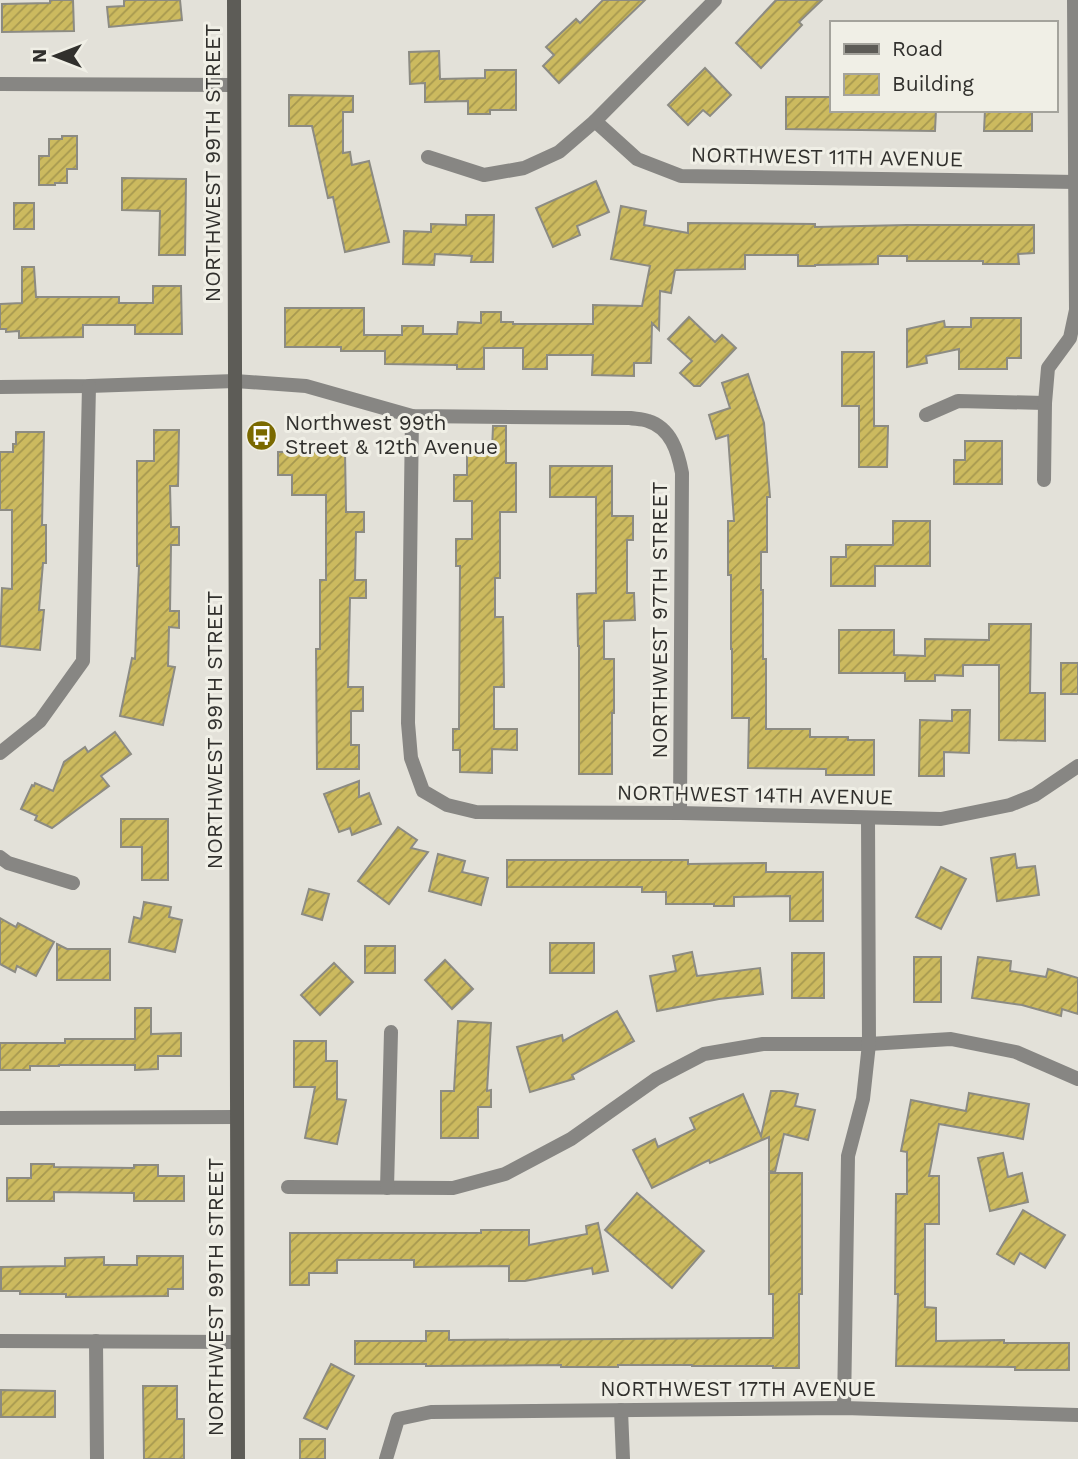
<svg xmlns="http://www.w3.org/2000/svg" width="1078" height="1459" font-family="'Work Sans',sans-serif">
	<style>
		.building { fill: url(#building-hatch); stroke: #8c8b83; stroke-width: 2 }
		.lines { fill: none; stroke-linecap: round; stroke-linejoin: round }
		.minor { stroke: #878683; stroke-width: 14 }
		.tertiary { stroke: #878683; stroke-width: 14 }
		.secondary { stroke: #5d5c57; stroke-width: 14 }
		.labels { text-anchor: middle; stroke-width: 6; stroke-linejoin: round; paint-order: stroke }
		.street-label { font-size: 21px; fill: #31302d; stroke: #f0efe6 }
		.poi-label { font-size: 21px; fill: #31302d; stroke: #f0efe6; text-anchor: start }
	</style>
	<defs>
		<pattern id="building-hatch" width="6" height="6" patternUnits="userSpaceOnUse" patternTransform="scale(1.75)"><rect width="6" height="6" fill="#ccba5f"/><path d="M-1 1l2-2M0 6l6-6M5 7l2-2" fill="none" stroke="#a6984f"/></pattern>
	</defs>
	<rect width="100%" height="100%" fill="#e3e1d9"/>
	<g class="building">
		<path d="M50 0H73L74 31 2 32V4L50 3Z"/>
		<path d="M124 0H180L182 20 109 27 107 7 124 6Z"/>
		<path d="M603 0H645L559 83 543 66 554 55 546 47 576 19 580 23Z"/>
		<path d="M776 0H822L799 22 802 25 761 68 736 43Z"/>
		<path d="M439 51 440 79 485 78V70H516V110H490V114H468V101L425 102V83L410 84 409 52Z"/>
		<path d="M705 68 731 95 710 116 703 110 688 125 668 105Z"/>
		<path d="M289 95 353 96V112H343V153L350 152 352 165 369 161 389 242 345 252 333 197 328 198 312 126H289Z"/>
		<path d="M786 97H831V110H936L935 131 786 129Z"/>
		<path d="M985 110H1032V131H984Z"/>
		<path d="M62 136H77V169H67V183H55V185H39V156H49V139H62Z"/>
		<path d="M122 178 186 179 185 255H159L160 211 122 210Z"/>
		<path d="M596 181 609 212 577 226 580 235 553 247 536 208Z"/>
		<rect x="14" y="203" width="20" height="26"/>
		<path d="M621 206 646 211 644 225 688 233V223L815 224V227L907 225H1034V253L1018 254 1019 264H983V261H907V256H878V264L815 265V266H798V255H745V269L675 270 671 293 660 291 659 330 652 323 651 363H634V376L592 375 593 355H547V369H523V348H484V369H457V365L385 364V351H341V347H285V308H364V335H402V326H423V334H457L458 322 481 323V312H501V322H513V324H593V305L642 306 650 266 611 259Z"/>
		<path d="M466 215H494L493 262H471L472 256 435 254 434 265 403 264 404 231 431 232V224L466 225Z"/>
		<path d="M22 267H34L36 297H119V303H153V286H181L182 334H135V325H83V337L19 338V331L6 332V329H0V304L22 303Z"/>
		<path d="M689 317 715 342 722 335 736 348 700 386H694L680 373 692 361 668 339Z"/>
		<path d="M971 318H1021V358H1007V369H959V349L926 356 927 363 907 367V329L944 321 945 327H971Z"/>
		<path d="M842 352H874V426H888L887 467H859V406H842Z"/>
		<path d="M748 374 764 423 770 497H767V552H761V590H763V659H766V729H810V737H848V740H874V775H826V769L748 768 749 718H732V649H731V575H728V521H734L728 435 716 439 709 415 730 408 722 383Z"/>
		<path d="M493 426H506V463H516V512H500V578H495V617H503L504 687H494V729H517V750L492 749V773L460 772V750H453V729H459L460 566H456V539H472V501H454V475H467V451H492Z"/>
		<path d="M154 430H179L178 486H170L171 527H179V545H171L170 611H179V628L169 627 168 666 175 667 163 725 120 716 132 658 135 659 139 566H137V461H154Z"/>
		<path d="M16 432H44L42 525H46V563H43L39 610H44L40 650 0 646 2 588 12 589V510H0V452H13V444H16Z"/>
		<path d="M965 441H1002V484H954V460H965Z"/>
		<path d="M345 451 346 512H364V532H356L355 580H366V598H350L348 687H363V711H351V745H359V769H317L316 649H320V580H326V495H292V475H278V452Z"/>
		<path d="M550 466H612V516H633V540H627V593H634L635 620 604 621V659H614V713H612V774H579V646H578L577 594 596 593V497H550Z"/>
		<path d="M893 521H930V566H875V586H831V557H846V545H893Z"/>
		<path d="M989 624H1031L1030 693H1045V741L999 740V665H963V676L935 675V681H905V673H839V630H894V655L925 656V639L989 640Z"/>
		<rect x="1061" y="663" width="17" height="31"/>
		<path d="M952 710H970L969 753 944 752V776H919L920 720 952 721Z"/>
		<path d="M115 732 131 754 101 776 109 786 52 828 35 820 37 816 21 809 32 785 34 786 35 783 53 791 64 762 85 747 88 752Z"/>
		<path d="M359 781V797L369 793 381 824 352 835 350 828 339 832 324 794Z"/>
		<path d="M121 819H168V880H142V847H121Z"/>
		<path d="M398 827 417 840 411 848 428 852 389 904 358 881Z"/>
		<path d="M438 854 465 861 462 872 488 878 481 905 429 891Z"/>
		<path d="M1015 854 1017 868 1035 866 1039 895 997 901 991 858Z"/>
		<path d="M507 860H688V864L766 863V872H823V921H790V896L734 897V906H714V904H666V892H642V887H507Z"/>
		<path d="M941 867 966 879 941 929 916 917Z"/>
		<path d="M309 889 329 894 322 920 302 914Z"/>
		<path d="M144 902 171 907 169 917 182 920 175 952 129 942 134 917 141 919Z"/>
		<path d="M0 918 16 927 18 923 54 942 36 976 17 966 15 972 0 964Z"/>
		<rect x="550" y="943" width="44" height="30"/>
		<path d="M57 944 67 949H110V980H57Z"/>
		<rect x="365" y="946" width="30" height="27"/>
		<path d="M692 952 697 976 760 968 763 994 719 999 657 1011 650 976 676 971 673 956Z"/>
		<rect x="792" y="953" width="32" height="45"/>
		<rect x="914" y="957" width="27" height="45"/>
		<path d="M978 957 1011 961 1010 971 1046 977 1048 969 1078 978V1014L1062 1009 1061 1016 1022 1005 972 998Z"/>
		<path d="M445 960 473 989 452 1009 425 980Z"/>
		<path d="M334 963 353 982 320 1015 301 995Z"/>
		<path d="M135 1008H151V1034L181 1033V1056H158V1069L135 1070V1065H59V1066H30V1070H0V1043H65V1039H135Z"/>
		<path d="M617 1011 634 1041 572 1075 574 1079 530 1092 517 1047 562 1035 563 1041Z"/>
		<path d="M458 1021 491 1023 487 1091 491 1090V1107H478V1138H441V1091H454Z"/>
		<path d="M294 1041H326V1061H337V1099L346 1100 337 1144 305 1138 315 1087H294Z"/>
		<path d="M771 1091H782L798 1094 795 1106 815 1110 808 1140 784 1134 775 1172 769 1171V1137L710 1163 709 1160 652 1188 633 1150 655 1139 658 1147 695 1129 690 1118 743 1094 761 1136Z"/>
		<path d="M969 1093 1029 1104 1023 1139 939 1124 929 1176H939V1224H925V1307L936 1308V1341L1004 1340V1343H1069V1370H1015V1367L896 1366 898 1294H895L896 1194H907V1152L901 1151 911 1100 966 1111Z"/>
		<path d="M1003 1153 1008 1177 1022 1173 1028 1202 990 1211 978 1158Z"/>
		<path d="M31 1164H54V1167L134 1168V1165H158V1176H184V1201H134V1193L54 1192V1201H7V1178H31Z"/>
		<path d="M769 1173H802V1294H799V1368H773V1366H692V1365H618V1367H561V1365L426 1366V1364H355V1341H426V1331H449V1340L773 1338V1294H769Z"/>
		<path d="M637 1193 704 1251 672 1288 605 1230Z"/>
		<path d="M1023 1210 1065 1235 1045 1268 1020 1253 1014 1264 997 1254Z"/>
		<path d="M598 1223 608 1271 593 1274 592 1268 525 1281H509V1266L414 1267V1260H337V1273H309V1285H290V1233H481V1230H529V1245L587 1234 586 1226Z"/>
		<path d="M137 1256H183V1289H168V1296L66 1297V1294H20V1291H1V1267L65 1266V1258L104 1257V1265H137Z"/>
		<path d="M331 1364 354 1376 327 1429 304 1418Z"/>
		<path d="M143 1386H177V1419H184V1459H144Z"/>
		<path d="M1 1390 55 1391V1417H1Z"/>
		<rect x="300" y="1439" width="25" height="20"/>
	</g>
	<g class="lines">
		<g class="minor">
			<path d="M595 121 637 159 681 176 1076 182"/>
			<path d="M428 157 484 175 524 168 559 152 595 121 715 0"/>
			<path d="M0 387 89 386 235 381 306 386 412 416 630 418C636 419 643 419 648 421 671 428 678 452 682 473L680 813"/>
			<path d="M926 415 958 401 1045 403"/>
			<path d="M412 416 408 723 411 758 423 791 447 805 476 812 680 813 941 819 1010 805 1035 795 1078 766"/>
			<path d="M1044 480 1045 403 1048 368 1070 338 1076 310 1074 0"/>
			<path d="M0 753 40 721 83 661 89 386"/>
			<path d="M0 857 8 863 73 883"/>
			<path d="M0 1118 237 1117"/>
			<path d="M288 1187 453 1188 505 1174 571 1139 656 1079 704 1054 763 1044H869L951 1039 1016 1052 1078 1079"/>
			<path d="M387 1188 391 1032"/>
			<path d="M0 1341 237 1342"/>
			<path d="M96 1341 97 1459"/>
			<path d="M844 1408 848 1156 863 1099 869 1044 868 818"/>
			<path d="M621 1410 623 1459"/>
			<path d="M386 1459 398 1419 431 1412 844 1408 1078 1415"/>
		</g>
		<path class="tertiary" d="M0 84 234 85"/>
		<path class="secondary" d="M234 0 238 1459"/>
	</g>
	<defs>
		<symbol id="bus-disc" viewBox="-11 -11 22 22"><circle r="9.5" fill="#7a6900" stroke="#f0efe6"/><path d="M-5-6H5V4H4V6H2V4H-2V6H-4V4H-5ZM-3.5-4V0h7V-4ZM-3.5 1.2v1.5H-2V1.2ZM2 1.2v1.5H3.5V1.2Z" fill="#fff"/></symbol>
	</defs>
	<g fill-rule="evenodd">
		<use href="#bus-disc" x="244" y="418" width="35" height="35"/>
	</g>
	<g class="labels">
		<g class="street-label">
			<text transform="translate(827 157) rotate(1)" y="7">NORTHWEST 11TH AVENUE</text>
			<text transform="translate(213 163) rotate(-90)" y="7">NORTHWEST 99TH STREET</text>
			<text transform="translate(660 620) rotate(-90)" y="7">NORTHWEST 97TH STREET</text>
			<text transform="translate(215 730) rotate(-90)" y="7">NORTHWEST 99TH STREET</text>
			<text transform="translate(755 795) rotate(1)" y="7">NORTHWEST 14TH AVENUE</text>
			<text transform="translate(216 1297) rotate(-90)" y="7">NORTHWEST 99TH STREET</text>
			<text x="738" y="1396">NORTHWEST 17TH AVENUE</text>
		</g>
		<g class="poi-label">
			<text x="285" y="430">Northwest 99th<tspan x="285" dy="24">Street &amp; 12th Avenue</tspan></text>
		</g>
	</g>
	<rect x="830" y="21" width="228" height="91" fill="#f0efe6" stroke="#a4a39c" stroke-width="2"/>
	<rect x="844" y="44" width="35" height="10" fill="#5d5c57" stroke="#a4a39c" stroke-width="2"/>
	<text x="892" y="56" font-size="21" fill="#31302d">Road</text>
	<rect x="844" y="74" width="35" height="21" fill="url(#building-hatch)" stroke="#a4a39c" stroke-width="2"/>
	<text x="892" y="91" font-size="21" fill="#31302d">Building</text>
	<g transform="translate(56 56) rotate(270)" stroke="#f0efe6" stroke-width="5" paint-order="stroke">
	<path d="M0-5L12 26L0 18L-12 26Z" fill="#31302d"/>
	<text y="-10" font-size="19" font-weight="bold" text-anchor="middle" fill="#31302d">N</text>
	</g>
</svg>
